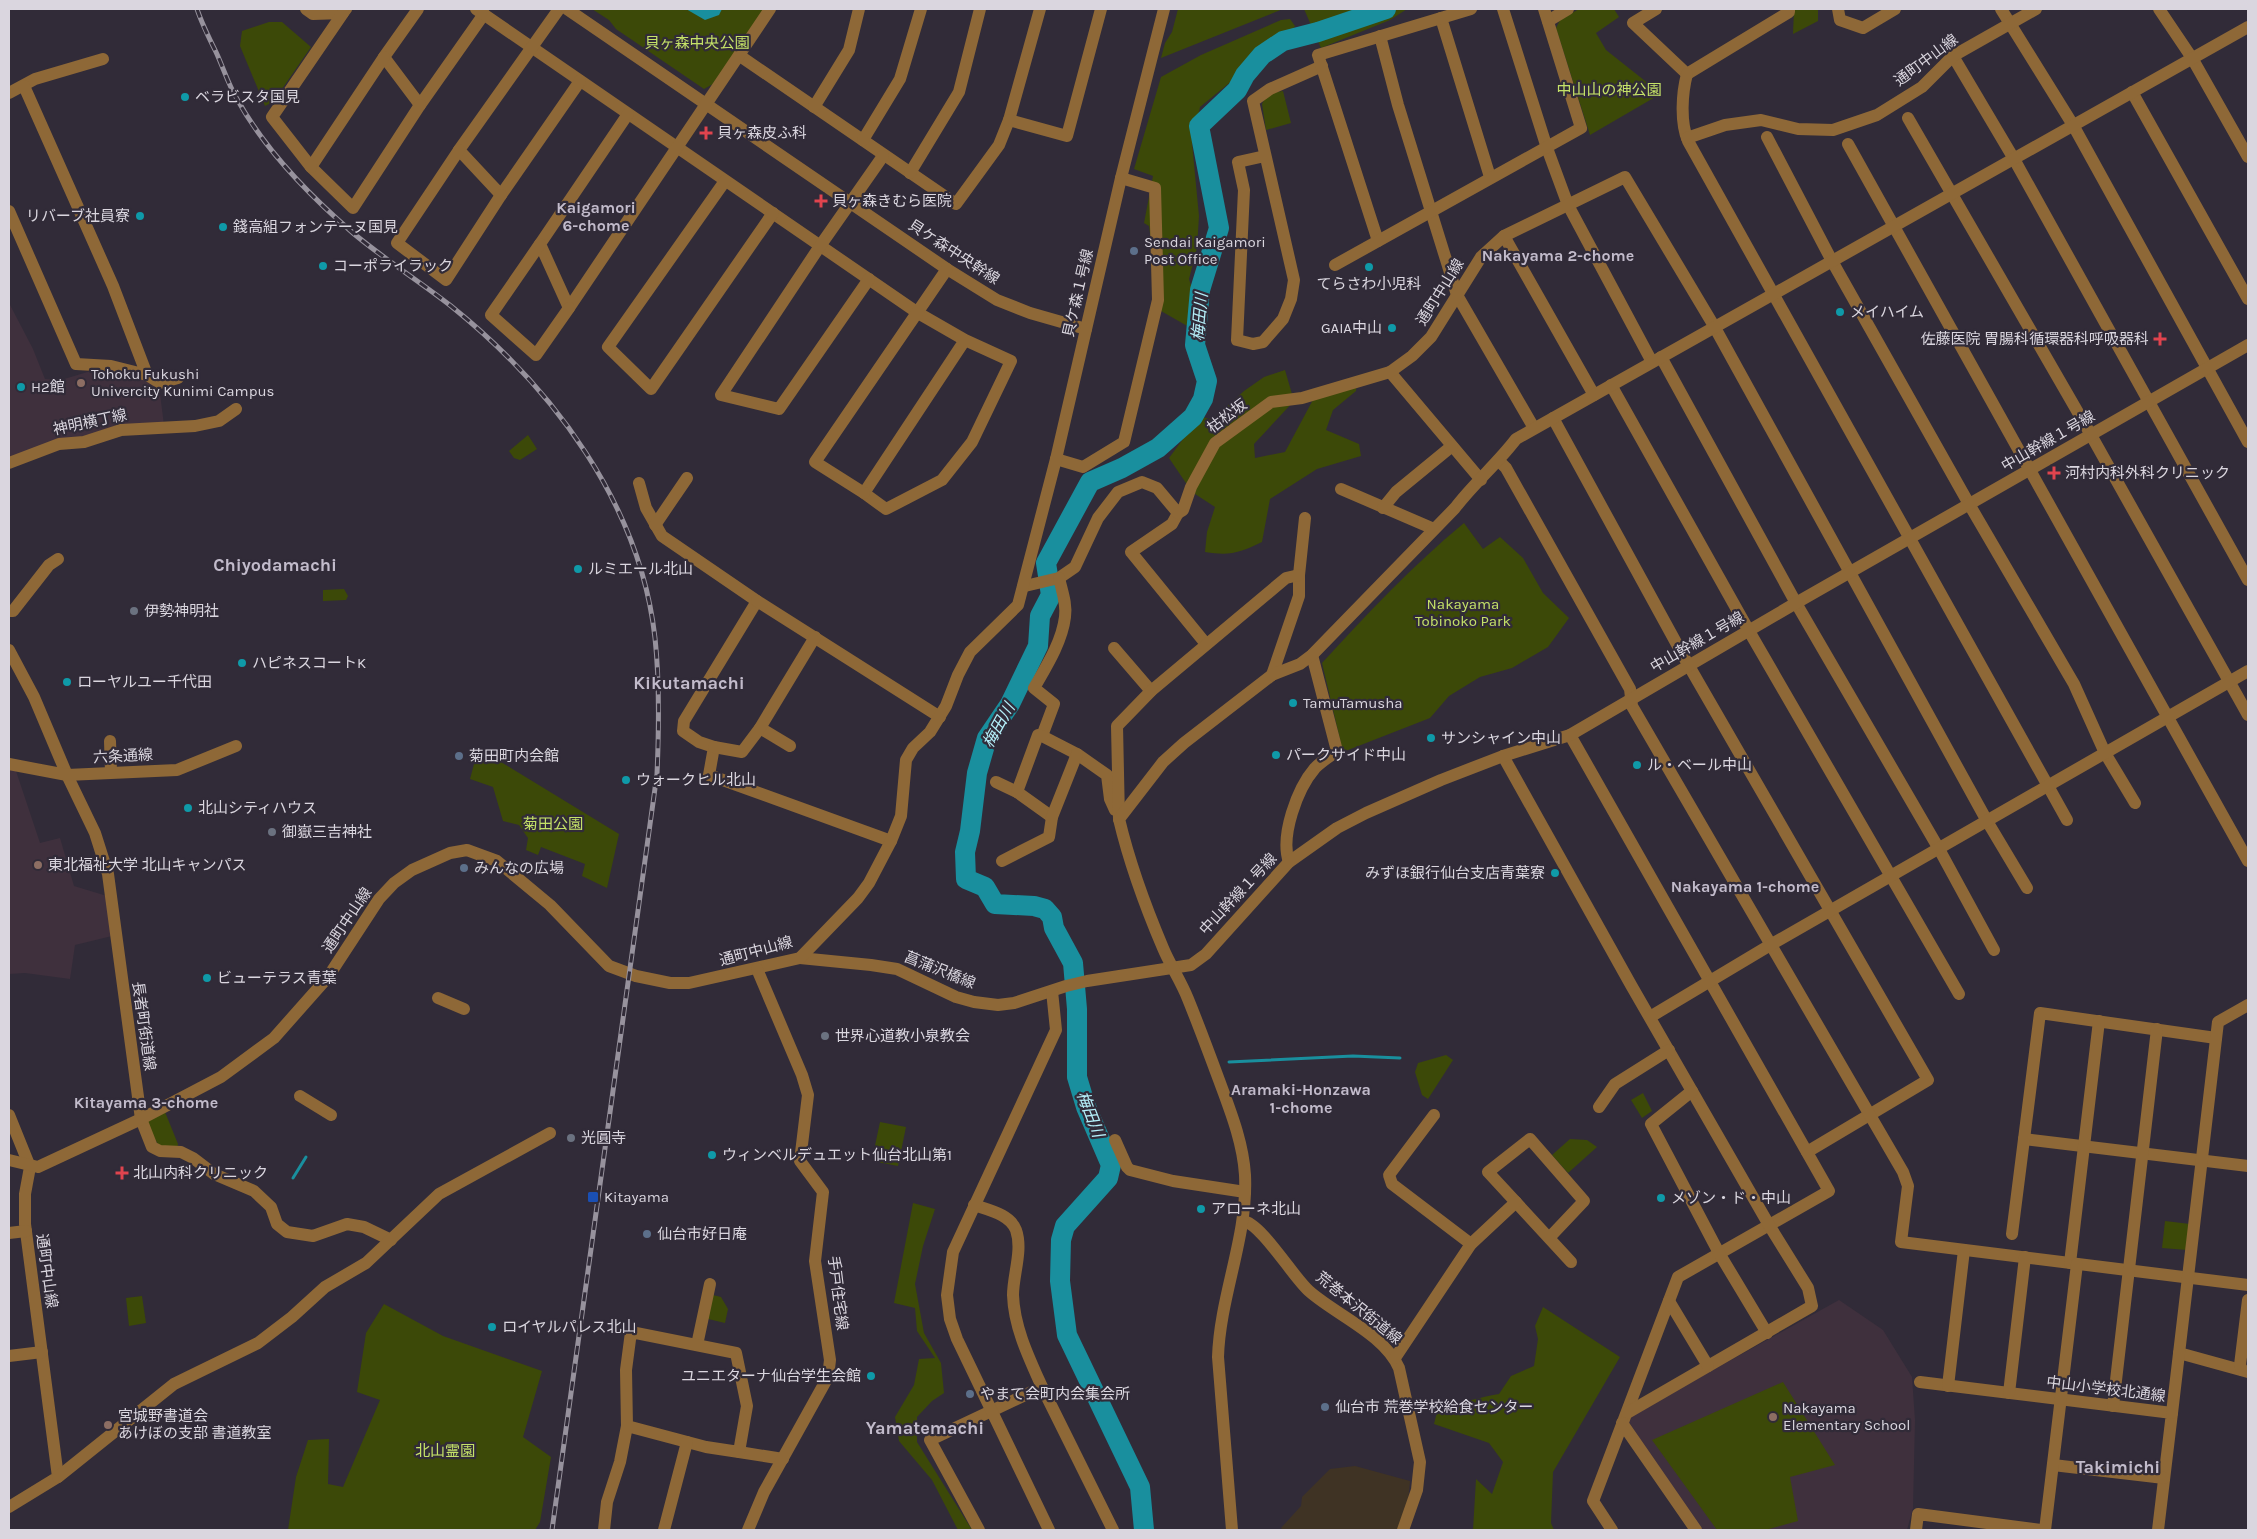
<svg xmlns="http://www.w3.org/2000/svg" width="2257" height="1539" font-family="Karla,'Noto Sans JP',sans-serif">
	<style>
		.commercial { fill: #3f3324 }
		.education { fill: #3f303d }
		.green { fill: #3c4908 }
		.water { fill: #198f9e }
		.lines { fill: none; stroke-linecap: round; stroke-linejoin: round }
		.stream { stroke: #198f9e; stroke-width: 3 }
		.river { stroke: #198f9e; stroke-width: 20 }
		.minor { stroke: #8e6837; stroke-width: 12 }
		.rail-casing { stroke: #97929d; stroke-width: 5 }
		.rail { stroke: #312b38; stroke-width: 3; stroke-dasharray: 9; stroke-linecap: butt }
		.culture-dot { fill: #0f9aa8; stroke: #312b38; stroke-width: 2 }
		.health-dot { fill: #e0444e; stroke: #312b38; stroke-width: 2 }
		.service-dot { fill: #5c6f8a; stroke: #312b38; stroke-width: 2 }
		.education-dot { fill: #8d6e63; stroke: #312b38; stroke-width: 2 }
		.worship-dot { fill: #6b7280; stroke: #312b38; stroke-width: 2 }
		.transit-dot { fill: #1a4fb4; stroke: #312b38; stroke-width: 2 }
		.labels { text-anchor: middle; stroke-width: 4.5; stroke-linejoin: round; paint-order: stroke }
		.park-label { font-size: 15px; fill: #c5e268; stroke: #312b38 }
		.street-label { font-size: 15px; fill: #dad6df; stroke: #312b38 }
		.poi-label { font-size: 15px; fill: #dad6df; stroke: #312b38; text-anchor: start }
		.neighbourhood-label { font-size: 16px; font-weight: bold; fill: #c2bbcb; stroke: #312b38 }
		.water-label { font-size: 16px; font-style: italic; fill: #b5f0fa; stroke: #312b38 }
		.quarter-label { font-size: 18px; font-weight: bold; fill: #c2bbcb; stroke: #312b38 }
	</style>
	<rect width="100%" height="100%" fill="#312b38"/>
	<path class="commercial" d="M1355 1466 1410 1481 1408 1502 1398 1530H1283L1281 1528 1301 1506 1302 1497 1330 1469Z"/>
	<g class="education">
		<path d="M9 303 33 349 45 379 61 380 94 370 146 380 159 386 164 425 9 458Z"/>
		<path d="M9 769 16 771 40 843 60 838 74 886 107 896 112 936 75 945 70 979 25 973 9 974Z"/>
		<path d="M1839 1300 1883 1330 1912 1377 1915 1420 1913 1508 1907 1530H1698L1629 1422 1634 1414Z"/>
	</g>
	<g class="green">
		<path d="M592 9H764L713 84 704 89 616 29 609 20Z"/>
		<path d="M1178 9H1283L1161 58 1165 43 1172 32Z"/>
		<path d="M1304 9H1407L1390 20 1321 48Z"/>
		<path d="M1579 9H1614L1619 17 1596 33 1606 50 1654 88 1657 96 1590 135 1556 28 1560 20Z"/>
		<path d="M1794 9H1818V21L1793 34Z"/>
		<path d="M1290 19 1295 26 1292 31 1269 43 1233 80 1200 107 1192 143 1199 216 1197 248 1189 279 1195 299 1189 327 1161 311 1149 226 1144 223 1153 176 1134 169 1161 77 1201 55 1281 20Z"/>
		<path d="M269 22H282L311 47 273 102 265 106 240 46 242 31Z"/>
		<path d="M1283 91 1291 123 1266 130 1262 104 1267 94Z"/>
		<path d="M1285 370 1294 401 1254 444 1255 458 1285 452 1315 396 1357 382 1356 391 1333 410 1326 430 1359 444 1361 456 1317 469 1270 499 1262 542C1239 553 1230 556 1205 552L1207 532 1215 507 1192 492 1169 458 1200 416 1212 420 1244 391 1264 377Z"/>
		<path d="M528 435 537 449 520 460 514 458 509 451Z"/>
		<path d="M1464 523 1483 549 1500 537 1523 558 1543 593 1569 618 1548 647 1512 668 1480 677 1449 696 1430 718 1343 752 1322 663C1367 614 1412 566 1464 523Z"/>
		<path d="M344 589 348 596 346 600 323 601V590Z"/>
		<path d="M477 753 491 756 619 834 607 888 582 876 585 864 541 847 538 855 526 850 528 838 519 825 503 821 493 787 470 779Z"/>
		<path d="M1446 1055 1453 1060 1428 1099 1422 1095 1415 1072 1418 1063Z"/>
		<path d="M1643 1093 1652 1111 1642 1118 1631 1100Z"/>
		<path d="M165 1112 178 1144 177 1149H161L144 1121Z"/>
		<path d="M880 1122 906 1127 898 1166 877 1162 873 1155Z"/>
		<path d="M1570 1139 1587 1140 1597 1147 1568 1173 1552 1155Z"/>
		<path d="M913 1203 935 1209 923 1246 915 1284 924 1333 941 1363 944 1393 932 1401 917 1417V1442L972 1530H958L932 1480 899 1441 895 1417 914 1385 919 1359 935 1358 917 1331 915 1308 894 1303Z"/>
		<path d="M2165 1221 2190 1224 2187 1250 2162 1248Z"/>
		<path d="M709 1294 721 1297 728 1309 725 1323 704 1318Z"/>
		<path d="M142 1296 146 1323 129 1326 126 1298Z"/>
		<path d="M384 1304 443 1336 542 1371 523 1437 551 1457 540 1522 535 1530H288L296 1477 308 1440 329 1439 328 1484 343 1487 380 1400 357 1392 366 1333Z"/>
		<path d="M1543 1307 1620 1357 1553 1472 1551 1523 1554 1530H1473L1476 1479 1492 1494 1503 1462 1489 1443 1434 1424 1439 1404C1462 1405 1478 1397 1499 1394L1511 1376 1534 1366 1538 1339 1535 1326Z"/>
		<path d="M1783 1382 1835 1465 1790 1477 1798 1521 1765 1530H1717L1652 1440Z"/>
	</g>
	<path class="water" d="M686 9H722L719 15 705 20Z"/>
	<g class="lines">
		<g class="stream">
			<path d="M1229 1062 1353 1056 1400 1058"/>
			<path d="M293 1178 306 1157"/>
		</g>
		<path class="river" d="M1144 1530 1140 1487 1067 1335 1060 1281 1061 1240 1065 1226 1108 1178 1111 1165 1086 1107 1077 1077V1009L1073 963 1054 928 1052 917 1045 909 1034 906 995 904 985 887 966 879 965 852 970 831 977 773 987 738 1010 704 1038 646 1040 616 1051 595 1046 563 1090 482 1122 468 1158 448 1193 417 1203 399 1207 381 1195 345 1200 290 1219 228 1199 126 1237 90 1245 75 1262 55 1283 41 1318 32 1386 9"/>
		<g class="minor">
			<path d="M306 9 313 14 343 13 346 9"/>
			<path d="M418 9 384 57 420 105 484 14"/>
			<path d="M476 9 918 313 965 340 1011 361 972 442 942 480 886 509 864 493 965 340"/>
			<path d="M559 9 459 150 501 195 580 81"/>
			<path d="M567 9 947 269 997 300 1030 313 1086 329"/>
			<path d="M1503 9 1547 148 1568 205 1652 362"/>
			<path d="M1656 9 1633 23 1687 74 1789 12V9"/>
			<path d="M1838 9 1840 20 1863 28 1895 9"/>
			<path d="M2001 9 2073 125 2248 442"/>
			<path d="M2159 9 2192 58 2248 157"/>
			<path d="M1441 18 1490 177"/>
			<path d="M1548 21 1568 9"/>
			<path d="M1380 36 1398 105 1457 295 1534 428"/>
			<path d="M740 56 956 204 999 145 1009 120 1040 9"/>
			<path d="M1953 56 2014 159 2248 580"/>
			<path d="M384 57 311 167 353 208 420 105"/>
			<path d="M1687 74C1682 93 1680 122 1688 141L2067 820"/>
			<path d="M2132 92 2248 299"/>
			<path d="M9 93 35 79 103 59"/>
			<path d="M814 107 849 50 859 9"/>
			<path d="M628 114 540 244 569 308 770 9"/>
			<path d="M1908 118 2091 435 2248 715"/>
			<path d="M1009 120 1067 136 1101 9"/>
			<path d="M1767 137 1832 261 1969 504 2074 684 2105 753 2135 803"/>
			<path d="M1687 138 1725 125 1761 120 1798 129 1833 130 1877 115 1922 87 1953 56 2036 9"/>
			<path d="M863 140 900 79 921 9"/>
			<path d="M1848 144 2248 861"/>
			<path d="M459 150 397 243 446 280 501 195"/>
			<path d="M1265 156 1238 162 1244 190 1237 340 1253 344 1263 342 1283 319 1291 299 1294 280 1253 101 1270 89 1322 66"/>
			<path d="M311 167 272 117 343 13"/>
			<path d="M910 173 959 92 980 9"/>
			<path d="M725 181 608 347 651 389 773 213"/>
			<path d="M9 211 76 364 111 366 147 375 113 286 24 86"/>
			<path d="M1504 236 1594 395"/>
			<path d="M1378 241 1318 55 1471 9"/>
			<path d="M540 244 491 315 536 355 569 308"/>
			<path d="M1335 265 1581 128 1544 9"/>
			<path d="M869 279 779 409 721 395 820 246 883 156"/>
			<path d="M1661 357 1796 603 1939 849 1994 950"/>
			<path d="M1390 372 1481 480"/>
			<path d="M147 375 160 383 178 378"/>
			<path d="M1611 385 1749 631 1959 994"/>
			<path d="M1553 418 1685 659 1928 1080 1807 1152"/>
			<path d="M1056 459 1083 467 1124 442 1158 300 1155 188 1121 178"/>
			<path d="M1499 461 1506 468 1630 689 1632 706 1903 1172 1908 1186 1901 1242 2248 1285"/>
			<path d="M9 463 59 444 84 442 121 430 195 426 219 421 236 409"/>
			<path d="M639 483 646 508 662 536 757 601 684 721 683 731 699 742 714 747 709 775 891 841"/>
			<path d="M1341 489 1434 529"/>
			<path d="M864 493 815 462 947 269"/>
			<path d="M1383 508 1396 492 1452 446"/>
			<path d="M1178 513 1172 524 1131 552 1206 644"/>
			<path d="M655 525 687 478"/>
			<path d="M1025 586 1059 578 1075 567 1098 518 1118 492 1142 482 1157 488 1178 513 1183 510 1191 487 1215 443 1271 402 1302 398 1390 372 1412 356 1431 337 1481 257 1504 236 1625 177 1714 326 1987 821 2027 888"/>
			<path d="M757 601 940 717"/>
			<path d="M9 611H13L49 565 58 559"/>
			<path d="M1114 648 1151 691"/>
			<path d="M9 650 34 697 67 775 95 833 108 874 141 1119 152 1147 160 1151 181 1152 193 1158 214 1174 254 1191 271 1207 277 1224 287 1232 313 1236 347 1224 364 1227 391 1240"/>
			<path d="M1272 675 1299 596V575L1305 518"/>
			<path d="M760 728 790 746"/>
			<path d="M1570 735 1829 1191 1678 1277 1593 1501 1612 1530"/>
			<path d="M1042 736 1054 704 1034 688C1046 667 1062 642 1065 617 1067 604 1062 591 1059 578"/>
			<path d="M110 741 111 772"/>
			<path d="M714 747 742 752 760 728 815 637"/>
			<path d="M1503 756 1631 985 1769 1225 1808 1288 1812 1306 1627 1413"/>
			<path d="M9 764 67 775 177 770 236 746"/>
			<path d="M996 782 1017 792 1052 817"/>
			<path d="M1017 792 1038 735 1042 736 1077 754 1107 775 1110 799 1115 810"/>
			<path d="M1119 819 1117 726 1151 691 1286 578 1299 575"/>
			<path d="M1002 861 1049 837 1052 817 1077 754"/>
			<path d="M1289 862C1280 836 1297 789 1315 768 1321 762 1330 756 1337 751L1312 655"/>
			<path d="M800 958 871 965 897 969 956 997 974 1002 998 1005 1014 1003 1066 986 1087 981 1191 965 1206 954 1289 862 1337 828 1366 813 1441 780 1503 756 1570 735 1796 603 2248 345"/>
			<path d="M438 998 464 1009"/>
			<path d="M1650 1017 1772 944 2248 671"/>
			<path d="M1692 1091 1651 1124 1719 1253 1767 1333"/>
			<path d="M300 1096 331 1115"/>
			<path d="M1599 1107 1615 1084 1669 1050"/>
			<path d="M9 1115 30 1167 25 1194V1224L58 1477 9 1507"/>
			<path d="M1434 1115 1389 1175 1392 1184 1471 1244"/>
			<path d="M2024 1139 2248 1166"/>
			<path d="M1115 1140 1127 1167 1130 1170 1173 1181 1245 1192"/>
			<path d="M9 1160 38 1167 141 1119 221 1077 274 1038 328 977 379 899 394 883 412 870 450 853 467 850 497 861 550 905 609 966 636 976 670 983H689L800 958 858 898 869 883 891 841 901 816 906 760 913 748 930 732 946 706 958 675 970 652 1018 605 1056 459 1121 178 1164 9"/>
			<path d="M974 1205C988 1210 1010 1214 1016 1230 1023 1250 1013 1275 1013 1295 1014 1327 1029 1358 1042 1387L930 1440 979 1530"/>
			<path d="M1243 1221C1261 1223 1293 1277 1309 1291 1336 1315 1384 1334 1399 1368L1420 1462 1417 1490 1403 1530"/>
			<path d="M9 1233 26 1231"/>
			<path d="M2012 1234 2040 1013 2216 1038"/>
			<path d="M1549 1238 1584 1201 1530 1139 1488 1172C1516 1202 1543 1232 1571 1262"/>
			<path d="M2070 1263 2099 1021"/>
			<path d="M1669 1301 1708 1366"/>
			<path d="M697 1345 710 1284"/>
			<path d="M2179 1353 2248 1372"/>
			<path d="M9 1356 42 1352"/>
			<path d="M1395 1358 1471 1244 1516 1202"/>
			<path d="M2242 1370 2240 1365 2248 1300"/>
			<path d="M1920 1382 2172 1413 2158 1530"/>
			<path d="M1948 1386 1964 1250"/>
			<path d="M1042 1387 1113 1530"/>
			<path d="M2009 1393 2025 1257"/>
			<path d="M2113 1406 2157 1029"/>
			<path d="M2172 1413 2218 1022 2248 1005"/>
			<path d="M1622 1423 1696 1530"/>
			<path d="M739 1452 783 1459"/>
			<path d="M2053 1465 2164 1478"/>
			<path d="M58 1477 174 1384 258 1343 292 1317 325 1287 366 1263 439 1194 550 1133"/>
			<path d="M604 1530 607 1502 620 1462 627 1426 626 1370 631 1332 736 1353 747 1406 739 1452 706 1447 627 1426"/>
			<path d="M664 1530 687 1442"/>
			<path d="M748 1530 764 1492 828 1377 830 1360 815 1261 823 1192 800 1161 808 1095 802 1075 757 969"/>
			<path d="M1049 1530 957 1339 950 1319 947 1295 953 1252 1056 1030 1052 991"/>
			<path d="M1232 1530 1218 1357C1220 1295 1248 1237 1245 1175 1243 1142 1230 1110 1219 1080 1209 1053 1199 1026 1188 999 1181 981 1170 965 1163 948 1146 908 1129 861 1119 819L1163 762 1184 743 1272 675 1300 664 1312 655 1455 508C1473 484 1497 464 1516 439L2248 27"/>
			<path d="M1916 1530 1918 1514 2041 1530"/>
			<path d="M2045 1530 2077 1264"/>
		</g>
		<defs>
			<path id="rail" d="M197 9C202 24 209 38 216 52 223 67 228 84 237 99 265 150 310 196 353 233 384 259 419 281 451 306 553 388 640 504 655 638 660 684 659 728 657 774L552 1530"/>
		</defs>
		<use href="#rail" class="rail-casing"/>
		<use href="#rail" class="rail"/>
	</g>
	<g class="culture-dot">
		<circle cx="185" cy="97" r="5"/>
		<circle cx="140" cy="216" r="5"/>
		<circle cx="223" cy="227" r="5"/>
		<circle cx="323" cy="266" r="5"/>
		<circle cx="1369" cy="267" r="5"/>
		<circle cx="1840" cy="312" r="5"/>
		<circle cx="1392" cy="328" r="5"/>
		<circle cx="21" cy="387" r="5"/>
		<circle cx="578" cy="569" r="5"/>
		<circle cx="242" cy="663" r="5"/>
		<circle cx="67" cy="682" r="5"/>
		<circle cx="1293" cy="703" r="5"/>
		<circle cx="1431" cy="738" r="5"/>
		<circle cx="1276" cy="755" r="5"/>
		<circle cx="1637" cy="765" r="5"/>
		<circle cx="626" cy="780" r="5"/>
		<circle cx="188" cy="808" r="5"/>
		<circle cx="1555" cy="873" r="5"/>
		<circle cx="207" cy="978" r="5"/>
		<circle cx="712" cy="1155" r="5"/>
		<circle cx="1661" cy="1198" r="5"/>
		<circle cx="1201" cy="1209" r="5"/>
		<circle cx="492" cy="1327" r="5"/>
		<circle cx="871" cy="1376" r="5"/>
	</g>
	<g class="health-dot">
		<path d="M703.5 125.5h5v5h5v5h-5v5h-5v-5h-5v-5h5z"/>
		<path d="M818.5 193.5h5v5h5v5h-5v5h-5v-5h-5v-5h5z"/>
		<path d="M2157.5 331.5h5v5h5v5h-5v5h-5v-5h-5v-5h5z"/>
		<path d="M2051.5 465.5h5v5h5v5h-5v5h-5v-5h-5v-5h5z"/>
		<path d="M119.5 1165.5h5v5h5v5h-5v5h-5v-5h-5v-5h5z"/>
	</g>
	<g class="service-dot">
		<circle cx="1134" cy="251" r="5"/>
		<circle cx="459" cy="756" r="5"/>
		<circle cx="464" cy="868" r="5"/>
		<circle cx="647" cy="1234" r="5"/>
		<circle cx="970" cy="1394" r="5"/>
		<circle cx="1325" cy="1407" r="5"/>
	</g>
	<g class="education-dot">
		<circle cx="81" cy="383" r="5"/>
		<circle cx="38" cy="865" r="5"/>
		<circle cx="1773" cy="1417" r="5"/>
		<circle cx="108" cy="1425" r="5"/>
	</g>
	<g class="worship-dot">
		<circle cx="134" cy="611" r="5"/>
		<circle cx="272" cy="832" r="5"/>
		<circle cx="825" cy="1036" r="5"/>
		<circle cx="571" cy="1138" r="5"/>
	</g>
	<rect class="transit-dot" x="587" y="1191" width="12" height="12" rx="2.5"/>
	<g class="labels">
		<g class="park-label">
			<text x="697" y="48">貝ヶ森中央公園</text>
			<text x="1609" y="95">中山山の神公園</text>
			<text x="1463" y="609">Nakayama<tspan x="1463" dy="17">Tobinoko Park</tspan></text>
			<text x="553" y="829">菊田公園</text>
			<text x="445" y="1456">北山霊園</text>
		</g>
		<g class="street-label">
			<text transform="translate(1926 60) rotate(-37)" y="5">通町中山線</text>
			<text transform="translate(954 252) rotate(33)" y="5">貝ケ森中央幹線</text>
			<text transform="translate(1440 292) rotate(-58)" y="5">通町中山線</text>
			<text transform="translate(1078 293) rotate(-77)" y="5">貝ケ森１号線</text>
			<text transform="translate(1227 416) rotate(-37)" y="5">枯松坂</text>
			<text transform="translate(90 422) rotate(-12)" y="5">神明横丁線</text>
			<text transform="translate(2048 441) rotate(-30)" y="5">中山幹線１号線</text>
			<text transform="translate(1697 642) rotate(-30)" y="5">中山幹線１号線</text>
			<text transform="translate(123 756) rotate(-3)" y="5">六条通線</text>
			<text transform="translate(1238 894) rotate(-47)" y="5">中山幹線１号線</text>
			<text transform="translate(347 920) rotate(-56)" y="5">通町中山線</text>
			<text transform="translate(756 951) rotate(-15)" y="5">通町中山線</text>
			<text transform="translate(940 970) rotate(22)" y="5">菖蒲沢橋線</text>
			<text transform="translate(144 1026) rotate(82)" y="5">長者町街道線</text>
			<text transform="translate(47 1271) rotate(82)" y="5">通町中山線</text>
			<text transform="translate(838 1293) rotate(83)" y="5">手戸住宅線</text>
			<text transform="translate(1359 1308) rotate(39)" y="5">荒巻本沢街道線</text>
			<text transform="translate(2106 1389) rotate(7)" y="5">中山小学校北通線</text>
		</g>
		<g class="poi-label">
			<text x="195" y="102">ベラビスタ国見</text>
			<text x="717" y="138">貝ヶ森皮ふ科</text>
			<text x="832" y="206">貝ヶ森きむら医院</text>
			<text x="130" y="221" text-anchor="end">リバーブ社員寮</text>
			<text x="233" y="232">錢高組フォンテーヌ国見</text>
			<text x="1144" y="247">Sendai Kaigamori<tspan x="1144" dy="17">Post Office</tspan></text>
			<text x="333" y="271">コーポライラック</text>
			<text x="1369" y="289" text-anchor="middle">てらさわ小児科</text>
			<text x="1850" y="317">メイハイム</text>
			<text x="1382" y="333" text-anchor="end">GAIA中山</text>
			<text x="2149" y="344" text-anchor="end">佐藤医院 胃腸科循環器科呼吸器科</text>
			<text x="91" y="379">Tohoku Fukushi<tspan x="91" dy="17">Univercity Kunimi Campus</tspan></text>
			<text x="31" y="392">H2館</text>
			<text x="2065" y="478">河村内科外科クリニック</text>
			<text x="588" y="574">ルミエール北山</text>
			<text x="144" y="616">伊勢神明社</text>
			<text x="252" y="668">ハピネスコートK</text>
			<text x="77" y="687">ローヤルユー千代田</text>
			<text x="1303" y="708">TamuTamusha</text>
			<text x="1441" y="743">サンシャイン中山</text>
			<text x="1286" y="760">パークサイド中山</text>
			<text x="469" y="761">菊田町内会館</text>
			<text x="1647" y="770">ル・ベール中山</text>
			<text x="636" y="785">ウォークヒル北山</text>
			<text x="198" y="813">北山シティハウス</text>
			<text x="282" y="837">御嶽三吉神社</text>
			<text x="48" y="870">東北福祉大学 北山キャンパス</text>
			<text x="474" y="873">みんなの広場</text>
			<text x="1545" y="878" text-anchor="end">みずほ銀行仙台支店青葉寮</text>
			<text x="217" y="983">ビューテラス青葉</text>
			<text x="835" y="1041">世界心道教小泉教会</text>
			<text x="581" y="1143">光圓寺</text>
			<text x="722" y="1160">ウィンベルデュエット仙台北山第1</text>
			<text x="133" y="1178">北山内科クリニック</text>
			<text x="604" y="1202">Kitayama</text>
			<text x="1671" y="1203">メゾン・ド・中山</text>
			<text x="1211" y="1214">アローネ北山</text>
			<text x="657" y="1239">仙台市好日庵</text>
			<text x="502" y="1332">ロイヤルパレス北山</text>
			<text x="861" y="1381" text-anchor="end">ユニエターナ仙台学生会館</text>
			<text x="980" y="1399">やまて会町内会集会所</text>
			<text x="1335" y="1412">仙台市 荒巻学校給食センター</text>
			<text x="1783" y="1413">Nakayama<tspan x="1783" dy="17">Elementary School</tspan></text>
			<text x="118" y="1421">宮城野書道会<tspan x="118" dy="17">あけぼの支部 書道教室</tspan></text>
		</g>
		<g class="neighbourhood-label">
			<text x="596" y="213">Kaigamori<tspan x="596" dy="18">6-chome</tspan></text>
			<text x="1558" y="261">Nakayama 2-chome</text>
			<text x="1745" y="892">Nakayama 1-chome</text>
			<text x="1301" y="1095">Aramaki-Honzawa<tspan x="1301" dy="18">1-chome</tspan></text>
			<text x="146" y="1108">Kitayama 3-chome</text>
		</g>
		<g class="water-label">
			<text transform="translate(1199 317) rotate(-85)" y="6">梅田川</text>
			<text transform="translate(998 725) rotate(-61)" y="6">梅田川</text>
			<text transform="translate(1091 1114) rotate(69)" y="6">梅田川</text>
		</g>
		<g class="quarter-label">
			<text x="275" y="571">Chiyodamachi</text>
			<text x="689" y="689">Kikutamachi</text>
			<text x="925" y="1434">Yamatemachi</text>
			<text x="2118" y="1473">Takimichi</text>
		</g>
	</g>
	<rect width="2257" height="1539" fill="none" stroke="#dad6df" stroke-width="20"/>
</svg>
